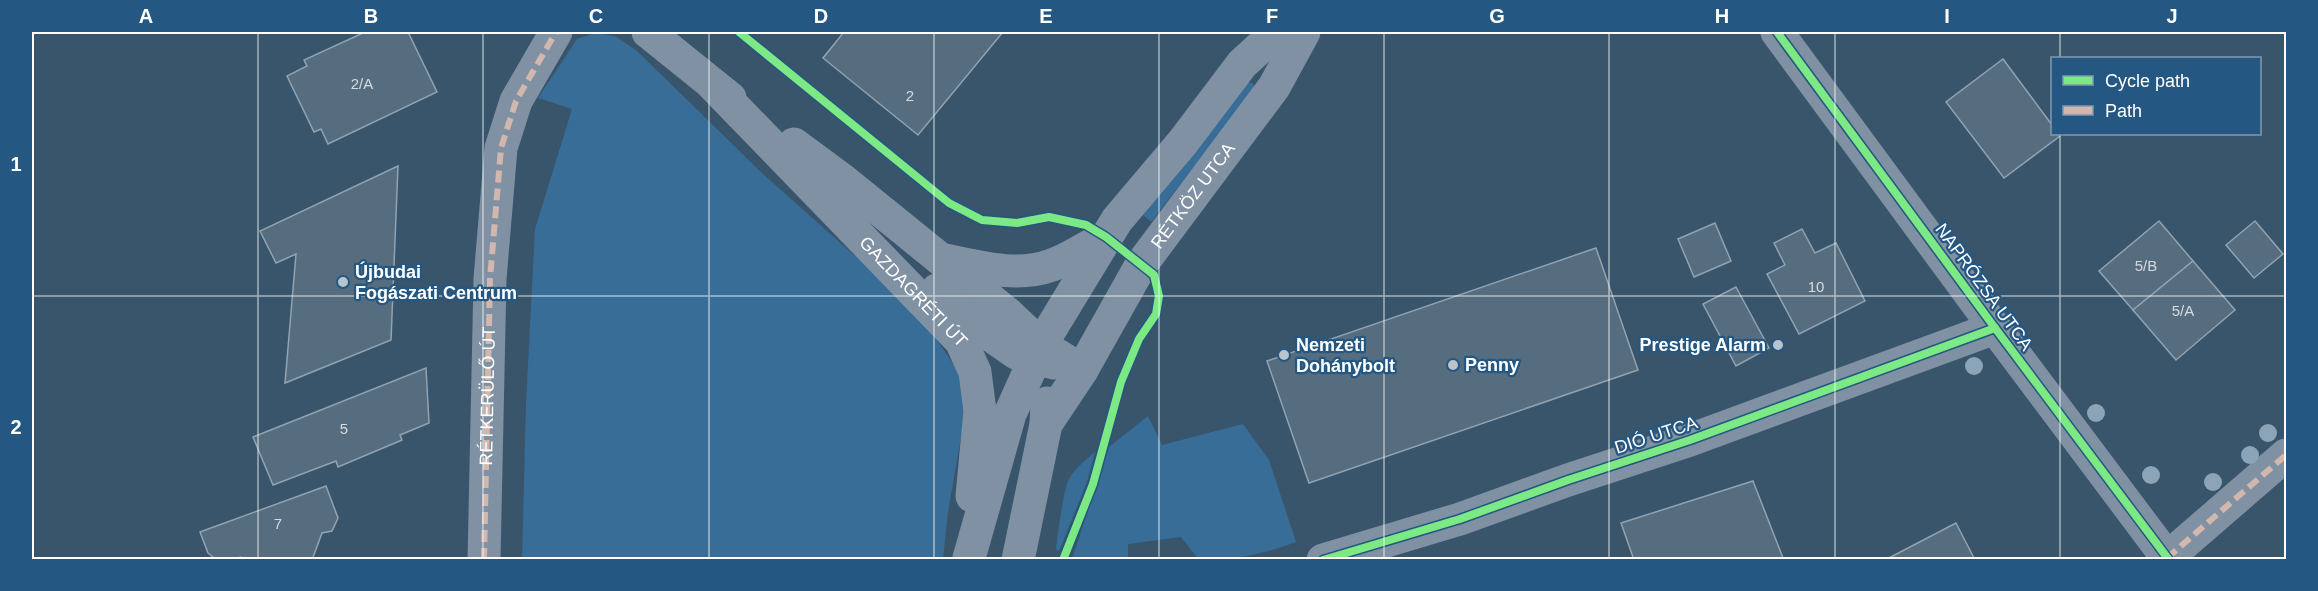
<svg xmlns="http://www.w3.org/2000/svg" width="2318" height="591" font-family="Arial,sans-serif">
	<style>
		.green { fill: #386d98 }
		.building { fill: #566d7f; stroke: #92a3b0; stroke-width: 1.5 }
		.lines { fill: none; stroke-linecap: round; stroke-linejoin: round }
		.minor { stroke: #7f91a2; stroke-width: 33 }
		.quiet { stroke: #d1b7ad; stroke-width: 6; stroke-dasharray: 12 6; stroke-linecap: butt }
		.cycleway-casing { stroke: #245781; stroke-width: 11 }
		.cycleway { stroke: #7ce984; stroke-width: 8 }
		.tree { fill: #8ba4b7 }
		.grid { fill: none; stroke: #fff; stroke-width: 1.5; stroke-opacity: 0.55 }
		.poi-dot { fill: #bac4cc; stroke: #245781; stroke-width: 2 }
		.labels { text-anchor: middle; stroke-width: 4.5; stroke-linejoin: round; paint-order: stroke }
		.number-label { font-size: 15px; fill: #d5dadf }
		.street-label { font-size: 18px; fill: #fff; stroke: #245781 }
		.poi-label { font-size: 18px; font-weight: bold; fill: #fff; stroke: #245781; text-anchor: start }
		.neatline { fill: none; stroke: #fff; stroke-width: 2 }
		.grid-label { font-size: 20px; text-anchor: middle; font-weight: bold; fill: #fff }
	</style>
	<rect width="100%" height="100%" fill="#39556c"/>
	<g class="green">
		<path d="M595 33 615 36 637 51 763 174 918 312 960 374 966 409 948 512 943 559 522 560 526 404 535 229 572 109 538 98 577 39Z"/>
		<path d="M1248 82 1253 83 1254 89 1151 222 1141 213Z"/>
		<path d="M1148 416 1162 445 1243 424 1269 460 1296 542C1264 554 1233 560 1199 560L1181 537 1128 544V559H1072L1109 447Z"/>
		<path d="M1095 452 1087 482 1059 551 1056 549C1058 534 1063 491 1069 479 1075 468 1086 460 1095 452Z"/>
	</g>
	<g class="building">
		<path d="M365 32H408L437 92 328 144 321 129 314 132 287 76 307 66 304 60Z"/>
		<path d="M844 32H1003L918 135 823 58Z"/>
		<path d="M2003 59 2052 125V134H2059L2060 136 2004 178 1946 102Z"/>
		<path d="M398 166 391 340 285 383 296 254 276 263 260 231Z"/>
		<path d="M2159 221 2193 261 2133 310 2099 271Z"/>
		<path d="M2255 221 2283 254 2254 278 2226 245Z"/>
		<path d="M1715 223 1731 261 1694 277 1678 239Z"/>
		<path d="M1802 229 1815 253 1836 243 1865 301 1799 334 1767 274 1785 265 1774 243Z"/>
		<path d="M1596 248 1638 370 1309 483 1267 361Z"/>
		<path d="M2193 261 2235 310 2176 360 2133 310Z"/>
		<path d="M1736 287 1769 348 1736 366 1703 304Z"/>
		<path d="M426 368 429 423 400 435 402 440 338 467 336 461 273 485 253 437Z"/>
		<path d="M1753 481 1783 558 1634 560 1621 523Z"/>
		<path d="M326 486 338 518 332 531 322 533 312 560H242L241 557 232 560H217L208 553 200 532Z"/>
		<path d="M1956 523 1975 560H1885Z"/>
	</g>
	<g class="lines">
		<g class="minor">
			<path d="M648 32 730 98"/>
			<path d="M1777 32 1995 328 2169 560"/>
			<path id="s1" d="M713 85 961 341 975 372 980 411 972 496"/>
			<path d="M794 144 844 181 1007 313 1041 345 1082 370"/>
			<path d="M945 260C980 267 1017 278 1052 265 1070 259 1088 246 1106 237"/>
			<path d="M937 290 993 337 1016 353 1054 363"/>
			<path id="s2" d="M1046 424 1082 370 1141 265 1274 87 1304 32"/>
			<path d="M969 558 1010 414 1041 345 1117 220 1183 142 1242 64 1277 32"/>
			<path d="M2167 558 2286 455"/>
			<path id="s3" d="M484 560 490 279 501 148 516 101 556 32"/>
			<path d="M1018 560 1046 424 1047 403"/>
			<path d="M1323 560 1460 519 1568 480 1690 440 1995 328"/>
		</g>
		<g class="quiet">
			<path d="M2167 558 2286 455"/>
			<path d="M484 560 490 279 501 148 516 101 556 32"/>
		</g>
		<defs>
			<g id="cycleway">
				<path d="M739 32 949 203 982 220 1017 223 1049 217 1086 225 1106 237 1154 275 1159 296 1156 314 1139 339 1121 382 1093 484 1063 560"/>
				<path d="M1777 32 1995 328 2169 560"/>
				<path d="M1323 560 1460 519 1568 480 1690 440 1995 328"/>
			</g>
		</defs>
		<use href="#cycleway" class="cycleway-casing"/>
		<use href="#cycleway" class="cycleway"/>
	</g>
	<g class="tree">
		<circle cx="1974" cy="366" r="9"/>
		<circle cx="2096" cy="413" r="9"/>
		<circle cx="2268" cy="433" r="9"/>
		<circle cx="2250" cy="455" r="9"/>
		<circle cx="2151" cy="475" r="9"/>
		<circle cx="2213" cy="482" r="9"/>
	</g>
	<path class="grid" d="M258 32V560M483 32V560M709 32V560M934 32V560M1159 32V560M1384 32V560M1609 32V560M1835 32V560M2060 32V58M2060 134V560M32 296H2286"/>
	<g class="poi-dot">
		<circle cx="343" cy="282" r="6"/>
		<circle cx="1778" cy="345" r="6"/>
		<circle cx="1284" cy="355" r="6"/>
		<circle cx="1453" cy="365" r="6"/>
	</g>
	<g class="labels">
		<g class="number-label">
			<text x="362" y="89">2/A</text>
			<text x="910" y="101">2</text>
			<text x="2146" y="271">5/B</text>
			<text x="1816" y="292">10</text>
			<text x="2183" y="316">5/A</text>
			<text x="344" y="434">5</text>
			<text x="278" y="529">7</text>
		</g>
		<g class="street-label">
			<text dy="6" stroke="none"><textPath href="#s2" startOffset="272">RÉTKÖZ UTCA</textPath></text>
			<text transform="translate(1984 287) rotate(54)" y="6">NAPRÓZSA UTCA</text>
			<text dy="6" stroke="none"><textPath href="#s1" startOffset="288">GAZDAGRÉTI ÚT</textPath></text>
			<text dy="6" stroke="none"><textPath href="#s3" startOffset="164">RÉTKERÜLŐ ÚT</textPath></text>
			<text transform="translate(1656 435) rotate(-18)" y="6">DIÓ UTCA</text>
		</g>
		<g class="poi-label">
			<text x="355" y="278">Újbudai<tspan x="355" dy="21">Fogászati Centrum</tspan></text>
			<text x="1296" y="351">Nemzeti<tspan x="1296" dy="21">Dohánybolt</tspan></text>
			<text x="1766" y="351" text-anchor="end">Prestige Alarm</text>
			<text x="1465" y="371">Penny</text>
		</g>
	</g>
	<rect width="2318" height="591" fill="none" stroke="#245781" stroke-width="66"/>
	<rect x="2051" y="57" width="210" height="78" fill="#245781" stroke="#7c9ab3" stroke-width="1.5"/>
	<rect x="2063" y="76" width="30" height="9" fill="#7ce984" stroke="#7c9ab3" stroke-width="1.5"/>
	<text x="2105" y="87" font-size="18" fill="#ffffff">Cycle path</text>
	<rect x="2063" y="106" width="30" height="9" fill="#d1b7ad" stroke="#7c9ab3" stroke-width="1.5"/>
	<text x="2105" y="117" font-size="18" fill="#ffffff">Path</text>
	<rect x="33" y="33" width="2252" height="525" class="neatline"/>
	<g class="grid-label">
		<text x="146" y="23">A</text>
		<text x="371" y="23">B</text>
		<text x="596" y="23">C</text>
		<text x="821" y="23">D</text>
		<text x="1046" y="23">E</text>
		<text x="1272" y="23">F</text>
		<text x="1497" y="23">G</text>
		<text x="1722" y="23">H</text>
		<text x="1947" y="23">I</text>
		<text x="2172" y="23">J</text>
		<text x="16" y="171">1</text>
		<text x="16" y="434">2</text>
	</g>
</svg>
